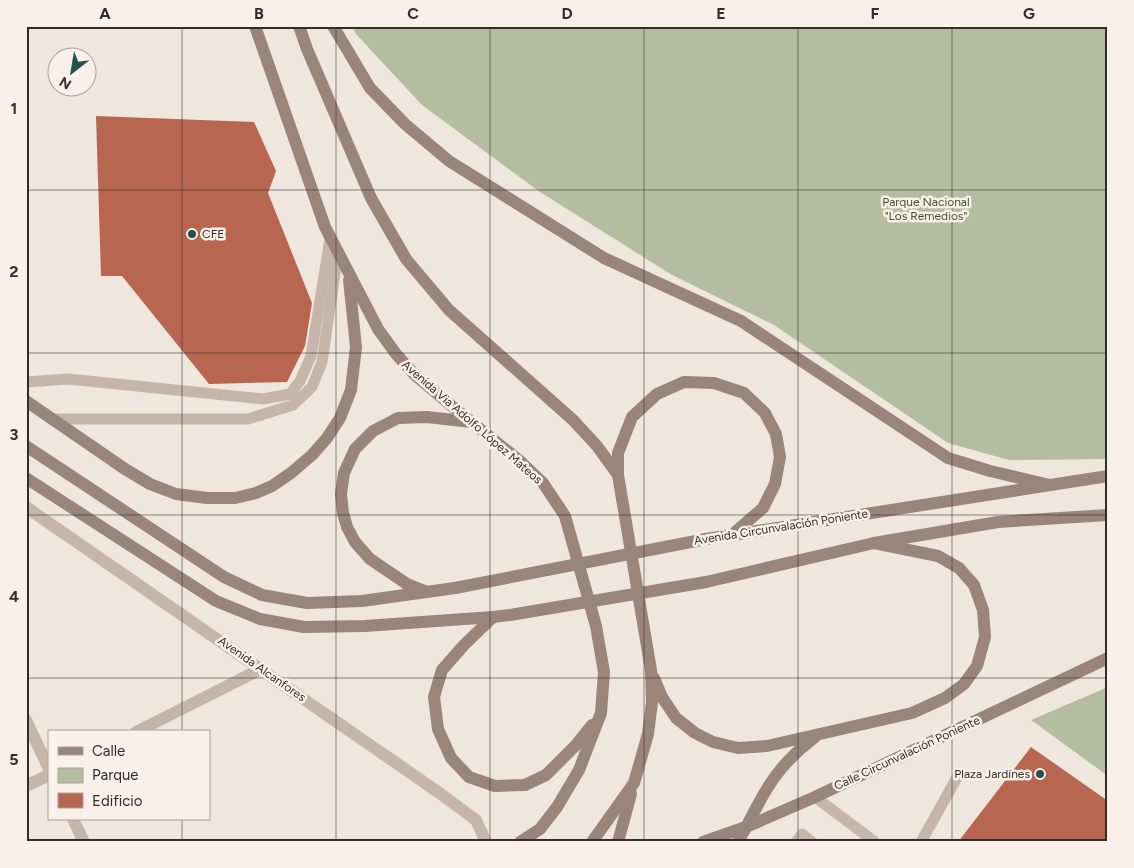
<svg xmlns="http://www.w3.org/2000/svg" width="1134" height="868" font-family="Figtree,sans-serif">
	<style>
		.green { fill: #b4bd9f }
		.building { fill: #b96651 }
		.lines { fill: none; stroke-linecap: round; stroke-linejoin: round }
		.service { stroke: #c6b6aa; stroke-width: 11 }
		.minor { stroke: #c6b6aa; stroke-width: 12 }
		.secondary { stroke: #9a857c; stroke-width: 12 }
		.secondary-bridge { stroke: #9a857c; stroke-width: 12 }
		.grid { fill: none; stroke: #352c29; stroke-width: 1; stroke-opacity: 0.55 }
		.poi-dot { fill: #235152; stroke: #f8f0e9; stroke-width: 2 }
		.labels { text-anchor: middle; stroke-width: 5; stroke-linejoin: round; paint-order: stroke }
		.park-label { font-size: 12px; fill: #46502f; stroke: #f8f0e9 }
		.poi-label { font-size: 12px; fill: #352c29; stroke: #f8f0e9; text-anchor: start }
		.street-label { font-size: 12px; fill: #352c29; stroke: #f8f0e9 }
		.neatline { fill: none; stroke: #352c29; stroke-width: 2 }
		.grid-label { font-size: 16px; text-anchor: middle; font-weight: bold; fill: #352c29 }
	</style>
	<rect width="100%" height="100%" fill="#efe6dd"/>
	<g class="green">
		<path d="M352 26H1108V459L1009 460 948 443 774 325 672 275 540 192 422 105 356 34Z"/>
		<path d="M1108 687V776L1031 720Z"/>
	</g>
	<g class="building">
		<path d="M96 116 254 122 276 171 268 193 312 303 305 346 287 382 209 384 122 276H101Z"/>
		<path d="M1031 747 1108 801V842H958Z"/>
	</g>
	<g class="lines">
		<g class="service">
			<path d="M26 382 68 379 263 399 290 394 300 381 311 356 330 239"/>
			<path d="M52 419H248L293 405 312 387 322 362 338 253"/>
			<path d="M815 797 875 842"/>
			<path d="M796 842 802 834 812 842"/>
			<path d="M921 842 959 774"/>
		</g>
		<g class="minor">
			<path d="M26 507 438 792 476 820 485 840 484 842"/>
			<path d="M26 720 49 769"/>
			<path d="M136 732 261 669"/>
			<path d="M26 786 49 775"/>
			<path d="M73 819 84 842"/>
		</g>
		<g class="secondary">
			<path d="M255 26 325 227 378 329 396 354 416 376 453 407 521 462 543 483 565 516 596 626 604 672 601 713 579 770 557 807 540 829 520 842"/>
			<path d="M299 26 307 49 371 198 406 259 449 310 573 420 597 446 618 475 651 670 652 702 648 734 634 783 592 842"/>
			<path d="M333 26 370 88 405 124 449 161 604 258 741 321 948 458 990 471 1050 485"/>
			<path d="M26 401 125 469 150 484 176 494 207 498H235L256 493 272 486 291 473 312 455 327 438 340 418 351 390 356 347 349 280"/>
			<path d="M26 446 224 577 262 595 307 603 362 601 455 588"/>
			<path d="M618 475V453L632 417 657 394 684 382 714 383 744 393 765 413 776 434 780 457 775 484 763 508 733 534"/>
			<path d="M26 478 216 601 260 619 304 627 365 626 493 617 510 615"/>
			<path d="M706 539 1108 476"/>
			<path d="M706 582 874 543 998 522 1108 515"/>
			<path d="M425 591 407 584 370 559 355 542 347 527 343 513 341 494 344 473 355 449 373 431 398 418 427 417 471 422"/>
			<path d="M493 617 464 645 442 670 434 697 438 729 451 758 469 777 495 786 525 785 546 775 576 745 592 725"/>
			<path d="M654 678 662 697 676 718 695 733 713 742 738 748 767 746 912 713 945 698 964 684 977 666 985 637 983 610 974 585 959 568 938 556 874 543"/>
			<path d="M618 842 631 794"/>
			<path d="M703 842 746 827 815 797 1108 658"/>
			<path d="M738 842C749 823 758 802 770 784 782 765 798 750 815 737"/>
		</g>
		<g class="secondary-bridge">
			<path d="M455 588 706 539"/>
			<path d="M510 615 706 582"/>
		</g>
	</g>
	<path class="grid" d="M182 26V732M336 26V842M490 26V842M644 26V842M798 26V842M952 26V842M26 190H1108M26 353H1108M26 515H1108M26 678H1108M182 819V842"/>
	<g class="poi-dot">
		<circle cx="192" cy="234" r="5"/>
		<circle cx="1040" cy="774" r="5"/>
	</g>
	<g class="labels">
		<g class="park-label">
			<text x="926" y="206">Parque Nacional<tspan x="926" dy="14">"Los Remedios"</tspan></text>
		</g>
		<g class="poi-label">
			<text x="202" y="238">CFE</text>
			<text x="1030" y="778" text-anchor="end">Plaza Jardínes</text>
		</g>
		<g class="street-label">
			<text transform="translate(472 422) rotate(41)" y="4">Avenida Via Adolfo López Mateos</text>
			<text transform="translate(781 527) rotate(-9)" y="4">Avenida Circunvalación Poniente</text>
			<text transform="translate(262 669) rotate(35)" y="4">Avenida Alcanfores</text>
			<text transform="translate(907 753) rotate(-25)" y="4">Calle Circunvalación Poniente</text>
		</g>
	</g>
	<rect width="1134" height="868" fill="none" stroke="#f8f0e9" stroke-width="55"/>
	<rect x="48" y="730" width="162" height="90" fill="#f8f0e9" stroke="#aaa29c"/>
	<rect x="58" y="747" width="25" height="8" fill="#9a857c" stroke="#aaa29c"/>
	<text x="92" y="756" font-size="15" fill="#352c29">Calle</text>
	<rect x="58" y="768" width="25" height="15" fill="#b4bd9f" stroke="#aaa29c"/>
	<text x="92" y="780" font-size="15" fill="#352c29">Parque</text>
	<rect x="58" y="793" width="25" height="15" fill="#b96651" stroke="#aaa29c"/>
	<text x="92" y="806" font-size="15" fill="#352c29">Edificio</text>
	<g transform="translate(72 72) rotate(211)"><circle r="24" fill="#f8f0e9" stroke="#aaa29c"/>
	<path d="M0-4L9 19L0 12L-9 19Z" fill="#235152"/>
	<text y="-8" font-size="14" font-weight="bold" text-anchor="middle" fill="#352c29">N</text>
	</g>
	<rect x="28" y="28" width="1078" height="812" class="neatline"/>
	<g class="grid-label">
		<text x="105" y="19">A</text>
		<text x="259" y="19">B</text>
		<text x="413" y="19">C</text>
		<text x="567" y="19">D</text>
		<text x="721" y="19">E</text>
		<text x="875" y="19">F</text>
		<text x="1029" y="19">G</text>
		<text x="14" y="114">1</text>
		<text x="14" y="277">2</text>
		<text x="14" y="440">3</text>
		<text x="14" y="602">4</text>
		<text x="14" y="765">5</text>
	</g>
</svg>
